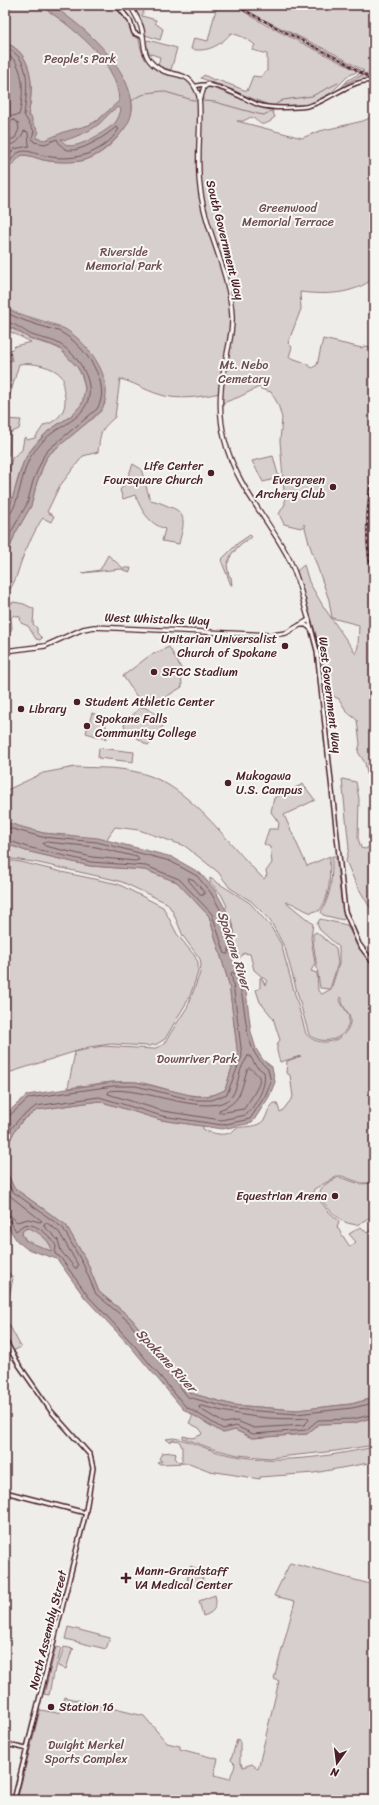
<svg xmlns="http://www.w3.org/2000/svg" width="379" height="1805" font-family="Sriracha,sans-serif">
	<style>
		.green { fill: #d7cfce; stroke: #90777c }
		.water { fill: #b4a4a5; stroke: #8a6f74; fill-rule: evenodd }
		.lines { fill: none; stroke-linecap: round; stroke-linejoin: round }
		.shore { stroke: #74545c; stroke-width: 1 }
		.stream { stroke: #8a6f74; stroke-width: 1 }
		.tertiary-casing { stroke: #4a1f2b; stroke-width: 5.5 }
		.secondary-casing { stroke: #4a1f2b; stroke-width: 6 }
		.primary-casing { stroke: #4a1f2b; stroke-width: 6 }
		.tertiary { stroke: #f6f6f2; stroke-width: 2.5 }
		.secondary { stroke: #f6f6f2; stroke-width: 3 }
		.primary { stroke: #f6f6f2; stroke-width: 3.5 }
		.rail-casing { stroke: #4a1f2b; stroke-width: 2.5 }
		.rail { stroke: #f6f6f2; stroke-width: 1; stroke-dasharray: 3; stroke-linecap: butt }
		.poi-dot { fill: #4a1f2b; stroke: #f6f6f2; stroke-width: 1.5 }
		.labels { text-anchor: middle; stroke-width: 4; stroke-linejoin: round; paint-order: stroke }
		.park-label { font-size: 12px; fill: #6d4b54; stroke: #f6f6f2 }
		.street-label { font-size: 12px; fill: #4a1f2b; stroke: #f6f6f2 }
		.poi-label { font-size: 12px; fill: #4a1f2b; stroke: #f6f6f2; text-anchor: start }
		.water-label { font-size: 13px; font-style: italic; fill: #6f4e56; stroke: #f6f6f2 }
	</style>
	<rect width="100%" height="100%" fill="#efedea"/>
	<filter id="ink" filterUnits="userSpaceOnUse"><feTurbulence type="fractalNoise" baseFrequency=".025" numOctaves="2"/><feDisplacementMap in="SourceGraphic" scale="8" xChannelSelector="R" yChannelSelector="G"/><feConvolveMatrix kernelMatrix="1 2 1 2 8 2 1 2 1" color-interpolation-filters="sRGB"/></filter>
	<g filter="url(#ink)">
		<g class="green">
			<path d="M5 5H116L128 22 133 36 139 39C142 61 151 70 172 75 176 77 183 77 187 80 197 86 198 101 200 111L202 92 207 87 213 88 261 107 271 108 275 117 271 120V121C259 128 261 122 251 117L243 121H237L302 138 320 131 363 121 374 116V278C353 295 325 295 300 292L301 309 288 343 292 347 289 357 306 363 312 368 317 365 323 339 362 348 364 346 373 347 374 346V808L365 763 358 752 360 744 357 720 347 712 339 699 327 693 321 652 297 571 304 565 309 582 323 606 356 654 358 646 359 625 332 618 329 600 309 543 304 524 301 528 284 524 279 514 285 504 280 441 282 418 278 404 271 392 261 389 259 387 239 397 220 404V393C201 397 177 401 158 394 145 390 133 382 120 379L115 417C99 431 101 432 98 452L83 456 59 487 47 512 54 516 51 522 43 518 40 522C33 535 26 548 21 562 17 574 15 585 5 595V561L15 534 31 506 37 482 47 456 88 422 94 418 105 404 90 353 76 338 59 326 14 312 5 307V172L22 155C32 155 40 160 49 161 59 162 70 162 80 161 102 158 128 132 132 110 133 105 131 100 130 95L129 102 97 152 21 147C27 120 40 80 22 55 18 49 10 45 5 41Z"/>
			<path d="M132 5H144L145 8 142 16 156 20 155 23 163 29 160 40 145 35 143 25Z"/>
			<path d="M217 5H233L266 25 358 71 348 76 331 93 309 104 302 105 271 106 201 78 204 75 214 80 215 79 247 91 253 76 260 77 267 71V54L252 50 255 45C248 39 239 35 231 33 221 45 207 53 191 49L194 38 208 41Z"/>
			<path d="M238 5H374V78L359 81 339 90 348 80 364 71 335 54 254 15Z"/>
			<path d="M148 40 177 48 171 70 158 66 160 57 148 53 146 42Z"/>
			<path d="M5 326C14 329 21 334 29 338 38 343 49 343 58 348 77 359 95 390 78 409 69 419 58 423 49 431 41 437 33 446 28 454 16 473 16 497 5 516V486L12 458 22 450 24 438 26 437 27 440 35 438 44 425C55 423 65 413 65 402 66 396 63 391 63 386 63 382 64 380 62 377 55 366 30 362 19 364L5 412V359L12 361 10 351 15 346 31 342 5 329Z"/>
			<path d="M5 419 21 420 19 429 10 433 9 455H5Z"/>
			<path d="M273 456 279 478 263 482 252 461Z"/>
			<path d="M133 464 141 469 150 500C157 501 163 504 170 507 190 513 182 529 179 544L162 541 165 529C148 523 142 511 135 495L123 499 120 490 125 484Z"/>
			<path d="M250 535 252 537 242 543 238 547H237L235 551 232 553 227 565 229 576 231 577 232 585H231L221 560 238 543Z"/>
			<path d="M108 555 123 568H131L130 572 121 569 82 573 100 570Z"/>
			<path d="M14 602 24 604 34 609 33 624 37 628V633L42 638 40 640 36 639 28 626 21 623 20 617 14 615 11 618 12 628 10 632 5 633V606Z"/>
			<path d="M169 647 181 668 182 687 159 701 155 694 139 700 123 676 149 656Z"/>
			<path d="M140 707H144L164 718 165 723 150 744 147 745 125 729 124 725Z"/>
			<path d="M92 713C104 717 109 726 106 739L86 733Z"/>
			<path d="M99 748 134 752 133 762 98 758Z"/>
			<path d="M75 767C93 768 114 767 132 771 188 780 226 843 264 879L267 875 266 871 272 863 270 847 264 844 269 829H278L279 823 271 812 274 798 303 784 315 800 284 815 307 866 330 856C329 875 332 895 319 911H314L312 913C302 910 293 902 286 902L313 924 311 938 315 963 311 971 317 973 318 991 322 994 331 989 339 964V947L320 930 317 924 320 919 347 925 358 947 374 968V1183H361L342 1176H338L314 1189 313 1192 328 1211 339 1221 337 1227 350 1247 356 1242 349 1234 361 1227 367 1233 374 1228V1398L351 1404 297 1410 233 1405 190 1393 131 1318 99 1292 87 1262 66 1225 14 1188 8 1175 6 1159 8 1144 14 1132 22 1121 37 1110 99 1101 161 1120 203 1126V1129C213 1134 228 1138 236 1128 245 1126 257 1128 264 1120 268 1114 266 1111 274 1103H277L280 1112 283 1110 293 1097 290 1075 286 1073 287 1061 301 1056 280 1062C278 1054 274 1048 280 1040L273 1018 260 1002 256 990 260 988V978L261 977 265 985 267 981 254 970 250 954 244 953 239 959 238 958V947H234C237 933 232 921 225 909L227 906 221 894 210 882V878L250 903 271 927 281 944 306 1034C319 1049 346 1042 350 1023 352 1013 341 1008 342 998L340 997C339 1006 350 1011 349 1020 347 1040 323 1046 309 1035L285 948 271 922 262 912 251 901 230 888 218 872 185 846 139 830 115 827 106 840 43 833 5 823V791L43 773Z"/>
			<path d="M342 779 356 782 359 799 358 838 361 848 365 849 371 846 374 809V911L369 906 355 882 346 861 349 848Z"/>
			<path d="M12 846 26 851 90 866 145 870 177 882 209 916 229 984 238 1056 233 1064 225 1090C198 1106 164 1085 136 1082 113 1080 91 1085 68 1088L75 1052 102 1046 153 1049 163 1045 188 1006 200 973 201 964 200 959 183 936 173 912 167 903 122 882 111 879 34 862 5 858V848Z"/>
			<path d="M332 856H336L341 900 345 918 343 920 323 915 321 912C332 894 332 876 332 856Z"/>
			<path d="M5 860 21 862 66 873 118 884 163 907 177 934 194 955 198 962V972L190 996 185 1005 165 1039 157 1044 149 1046 111 1044 89 1047 5 1074Z"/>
			<path d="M316 932 336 948 338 963 330 989 320 988 313 941V934Z"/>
			<path d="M339 1177 360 1184 374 1183V1218L372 1216 357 1225C353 1224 349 1224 345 1222 337 1218 315 1199 321 1189 324 1184 333 1180 339 1177Z"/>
			<path d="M28 1228C38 1230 47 1239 52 1248L51 1251 28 1243 22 1234 23 1230Z"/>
			<path d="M5 1268 13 1278 5 1317 21 1347 13 1351 5 1336Z"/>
			<path d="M193 1415 223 1433 235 1430 252 1438 307 1434 319 1424 354 1423 374 1417V1445L336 1451 269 1458 238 1455 213 1449 183 1438V1436L192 1438 201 1435 202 1432 199 1428 189 1423Z"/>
			<path d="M173 1438C191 1440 208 1451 226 1454 274 1465 326 1457 374 1447V1462L314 1473 260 1477V1479L210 1471 189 1463 160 1464 157 1462 162 1461 159 1459 162 1453 174 1452 176 1454 175 1458 179 1462 182 1461V1447L179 1441 173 1440 170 1442 166 1439Z"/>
			<path d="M290 1563 374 1585V1800H17L40 1710 58 1713 62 1708 65 1697 144 1716 167 1743 180 1746V1749L218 1759 214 1775 230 1779C231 1773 235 1769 235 1764L231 1760 237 1739 240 1740V1762L243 1767 252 1764 258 1769 279 1681 274 1679 295 1601 274 1596Z"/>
			<path d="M190 1566C201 1569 205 1576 202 1587L187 1582Z"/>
			<path d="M215 1595C218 1606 214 1613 203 1616L199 1601Z"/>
			<path d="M68 1627 110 1638 106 1649 65 1639Z"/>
			<path d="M56 1647 61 1648 55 1672 53 1673 49 1695 44 1694Z"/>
			<path d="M64 1647 74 1649 72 1650 66 1669 58 1666Z"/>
		</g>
		<g class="water">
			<path d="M40 5C43 5 49 4 52 5 56 7 61 11 64 14 91 33 130 70 132 105 133 120 124 131 113 141 104 151 93 159 80 161 68 163 55 162 43 160 36 158 30 155 22 155L5 172V98L7 91 5 79V41C10 45 18 49 22 55 34 71 32 97 28 115L32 118V122L39 132 36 138 45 140 64 132 89 125 98 120 119 101C118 60 70 26 40 5ZM118 107 121 109C120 114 118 119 115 123 108 130 77 150 67 145 65 144 62 141 61 139H63L66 140C78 136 89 132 99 124 106 118 110 111 118 107Z"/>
			<path d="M5 307C18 315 33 319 48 324 54 326 59 326 65 329 90 344 118 383 101 411L47 456 37 482 31 506 15 534 5 561V516L9 509 23 463 28 454 48 431 71 416 82 404 85 388 82 375 78 368 59 348 47 343 29 338 17 330 5 326Z"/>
			<path d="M5 822 43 833 98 838 172 857 200 873 215 890 233 923 235 940 232 957 245 984 251 1032 256 1049 263 1060 272 1067 275 1082 269 1097 252 1123 222 1129 161 1120 99 1101 37 1110 22 1121 14 1132 8 1144 6 1159 8 1175 14 1188 66 1225 87 1262 99 1292 131 1318 190 1393 233 1405 296 1410 351 1404 374 1398V1417L354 1423 319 1424 307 1434 252 1438 235 1430 223 1433 183 1409 131 1347 85 1298 57 1259 27 1249 17 1241 5 1222V1115L27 1095 113 1082H136L194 1096H211L225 1090 233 1064 238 1056 229 984 209 916 177 882 145 870 90 866 26 851 12 846 5 848ZM28 1228C36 1230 53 1242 51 1251L25 1240 22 1234 23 1230Z"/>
		</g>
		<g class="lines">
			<g class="shore">
				<path d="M5 46C9 49 14 52 18 56 31 71 26 98 24 115L34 131 32 138 34 142 45 144 57 139C59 143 61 146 65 149 78 155 107 135 116 127L119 129C103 155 70 163 42 155 35 154 27 149 20 152 13 154 11 163 5 167"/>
				<path d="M5 52C8 55 13 58 15 61 25 76 23 99 19 115L10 116 5 121"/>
				<path d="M14 120 18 123 19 129 15 138 10 140 7 137C5 130 7 122 14 120Z"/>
				<path d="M5 143C16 148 20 139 24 131L28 132 29 146 14 149 5 161"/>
				<path d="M5 312C18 319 34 324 48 328 53 330 58 330 62 333 84 345 113 384 97 409L49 449 44 455 33 481 27 504 11 532 5 549"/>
				<path d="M5 322C16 323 23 331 32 335 42 339 52 339 61 345 79 356 97 384 86 405 79 419 63 425 51 434 44 439 36 449 31 456 20 475 21 499 9 516L5 517"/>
				<path d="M5 827 42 837 97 842 170 861 197 876 211 893 229 925 231 940 228 954H225L212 914 179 879 146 866 91 862 27 847 13 842 5 844"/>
				<path d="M46 842 96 847 137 857 139 860 135 861 92 857 45 846 43 844Z"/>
				<path d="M189 878 194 880 204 892V895H201L189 881Z"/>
				<path d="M248 1056H250L256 1066 264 1072C267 1087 256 1104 246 1115L221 1120 163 1111 108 1094 109 1091C140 1085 213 1121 232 1096 237 1089 238 1077 241 1069 242 1065 246 1060 248 1056Z"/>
				<path d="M250 1068C253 1071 258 1074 259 1077 262 1085 248 1102 244 1109L219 1113V1110C241 1103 241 1090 247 1070Z"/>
				<path d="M5 1117 9 1116 29 1098 113 1086H136L193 1100H212L227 1094 242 1056 233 983 231 974 232 972 234 973C251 1004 238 1045 268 1069L271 1082 265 1096 250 1119 222 1125 162 1116 99 1097 36 1106 19 1119 11 1129 5 1141"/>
				<path d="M5 1178 12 1191 63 1228 83 1264 96 1294 128 1321 188 1397 233 1409 296 1414 352 1408 374 1403"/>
				<path d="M5 1190 9 1195 42 1221 40 1222 28 1219 17 1222 11 1216 5 1215"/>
				<path d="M5 1220 10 1221 16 1231C19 1229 21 1226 24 1225 34 1221 55 1239 56 1247 56 1249 55 1252 55 1254L60 1257 88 1296 134 1345 185 1406 223 1429 236 1426 253 1434 306 1430 318 1420 354 1419 374 1414"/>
				<path d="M45 1223H47L59 1232 78 1265 77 1268H75L61 1251 58 1240 44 1226Z"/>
				<path d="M202 1406C235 1415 272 1421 308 1418L309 1420 304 1425 254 1428 237 1421 224 1423 200 1409 199 1407Z"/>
			</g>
			<g class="stream">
				<path d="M345 84 369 72H374"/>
				<path d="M147 93 162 91 196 101"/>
				<path d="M132 101 137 97 145 94"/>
				<path d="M203 101 215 102 258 114 264 115 273 110"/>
				<path d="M276 104 283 100 312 96 338 83"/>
			</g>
			<defs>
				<g id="tertiary">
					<path d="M196 86C215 80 241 98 259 105 272 109 289 108 302 107 326 105 350 78 374 81"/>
					<path d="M5 1744 27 1749"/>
				</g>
				<g id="secondary">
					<path d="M117 5 130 21 134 33 143 37"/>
					<path d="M307 621 309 620 317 651 345 911 359 944 374 964"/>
					<path d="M300 625H306L311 629"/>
					<path d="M5 1340 19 1365 51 1411 90 1455 93 1468 85 1516 14 1800"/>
					<path d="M5 1492 86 1513"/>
				</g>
				<g id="primary">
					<path d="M130 5C134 13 140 21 142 30 145 44 142 55 154 65 172 81 188 65 199 96 202 126 196 157 200 187 205 231 230 271 232 316 233 334 227 351 224 369 219 393 219 417 225 441 236 485 266 516 287 555 298 574 302 599 309 620"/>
					<path d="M201 97 204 87 208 84"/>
					<path d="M5 651 45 646 83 629 94 627 272 635 286 633 307 621"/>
				</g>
			</defs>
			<use href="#tertiary" class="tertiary-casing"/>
			<use href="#secondary" class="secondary-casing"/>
			<use href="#primary" class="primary-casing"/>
			<use href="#tertiary" class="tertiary"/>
			<use href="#secondary" class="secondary"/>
			<use href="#primary" class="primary"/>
			<defs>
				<g id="rail">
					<path d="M235 5 279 29 343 61 374 81"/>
					<path d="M374 467C367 499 363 548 374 579"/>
				</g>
			</defs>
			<use href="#rail" class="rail-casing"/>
			<use href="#rail" class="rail"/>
		</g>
	</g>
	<g class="poi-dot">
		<circle cx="211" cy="473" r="4"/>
		<circle cx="333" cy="487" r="4"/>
		<circle cx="285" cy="646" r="4"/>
		<circle cx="154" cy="672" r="4"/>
		<circle cx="77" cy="702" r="4"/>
		<circle cx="21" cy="709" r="4"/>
		<circle cx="87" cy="726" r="4"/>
		<circle cx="228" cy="783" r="4"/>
		<circle cx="335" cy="1196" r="4"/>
		<path d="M124 1572h4v4h4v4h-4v4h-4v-4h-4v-4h4z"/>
		<circle cx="51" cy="1707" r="4"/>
	</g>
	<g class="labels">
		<g class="park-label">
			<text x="80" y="63">People's Park</text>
			<text x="288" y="212">Greenwood<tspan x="288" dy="14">Memorial Terrace</tspan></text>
			<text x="124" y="256">Riverside<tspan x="124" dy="14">Memorial Park</tspan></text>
			<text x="244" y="369">Mt. Nebo<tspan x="244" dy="14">Cemetary</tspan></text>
			<text x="197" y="1063">Downriver Park</text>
			<text x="86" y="1749">Dwight Merkel<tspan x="86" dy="14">Sports Complex</tspan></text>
		</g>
		<g class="street-label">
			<text transform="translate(225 240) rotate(76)" y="4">South Government Way</text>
			<text transform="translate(157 619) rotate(2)" y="4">West Whistalks Way</text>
			<text transform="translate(330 695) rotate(83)" y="4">West Government Way</text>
			<text transform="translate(48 1630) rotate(-76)" y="4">North Assembly Street</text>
		</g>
		<g class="poi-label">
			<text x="203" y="470" text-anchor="end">Life Center<tspan x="203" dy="14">Foursquare Church</tspan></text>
			<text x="325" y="484" text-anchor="end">Evergreen<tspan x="325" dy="14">Archery Club</tspan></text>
			<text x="277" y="643" text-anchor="end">Unitarian Universalist<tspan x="277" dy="14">Church of Spokane</tspan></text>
			<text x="162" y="676">SFCC Stadium</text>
			<text x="85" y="706">Student Athletic Center</text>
			<text x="29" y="713">Library</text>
			<text x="95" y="723">Spokane Falls<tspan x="95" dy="14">Community College</tspan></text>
			<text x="236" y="780">Mukogawa<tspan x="236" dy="14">U.S. Campus</tspan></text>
			<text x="327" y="1200" text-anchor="end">Equestrian Arena</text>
			<text x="135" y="1575">Mann-Grandstaff<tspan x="135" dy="14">VA Medical Center</tspan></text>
			<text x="59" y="1711">Station 16</text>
		</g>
		<g class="water-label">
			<text transform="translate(235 950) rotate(72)" y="5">Spokane River</text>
			<text transform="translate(167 1360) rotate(47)" y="5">Spokane River</text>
		</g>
	</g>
	<rect width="379" height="1805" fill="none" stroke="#f6f6f2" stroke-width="20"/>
	<rect x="10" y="10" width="359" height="1785" fill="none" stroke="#4a1f2b" stroke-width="1.5" filter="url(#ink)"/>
	<g transform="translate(337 1763) rotate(194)" stroke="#f6f6f2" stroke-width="3" paint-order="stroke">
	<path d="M0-3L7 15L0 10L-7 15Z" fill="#4a1f2b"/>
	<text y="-6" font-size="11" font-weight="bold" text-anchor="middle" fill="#4a1f2b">N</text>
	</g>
</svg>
